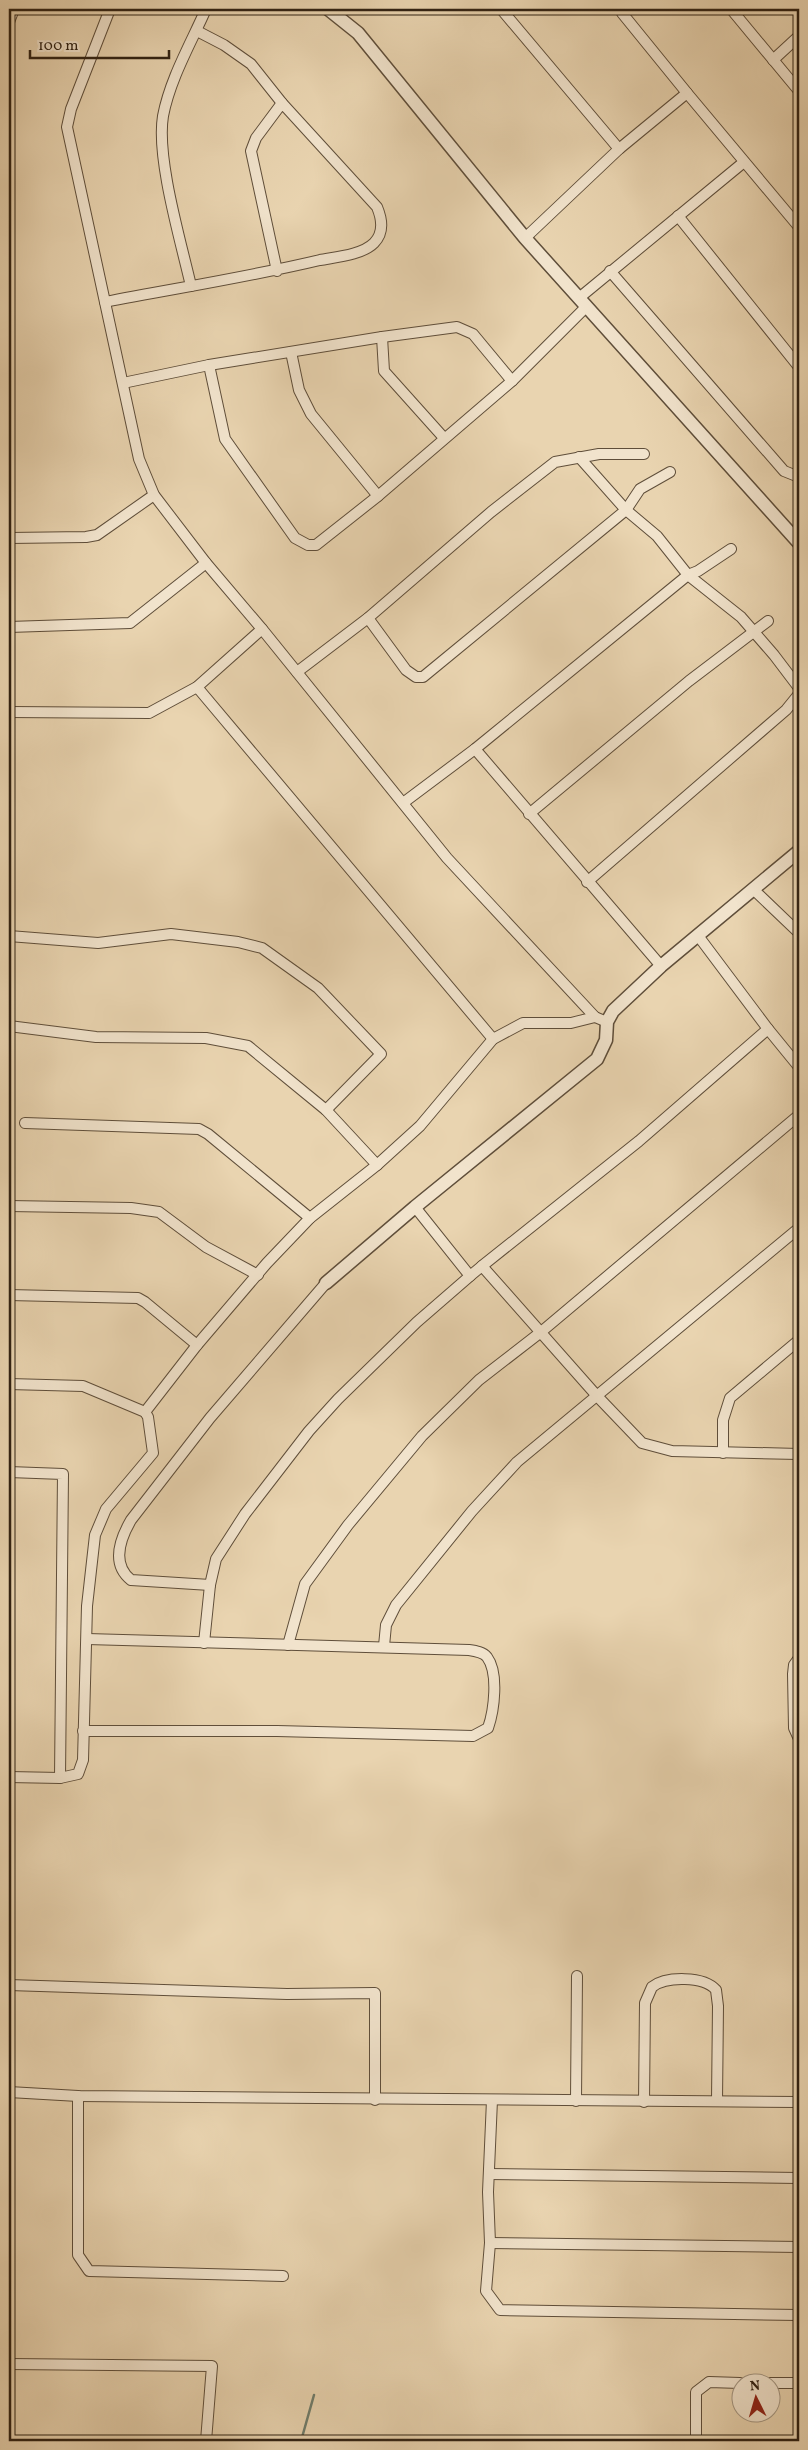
<svg xmlns="http://www.w3.org/2000/svg" width="808" height="2450" font-family="Vollkorn,serif">
	<style>
		.lines { fill: none; stroke-linecap: round; stroke-linejoin: round }
		.stream { stroke: #6f7d6c; stroke-width: 2.5 }
		.minor-casing { stroke: #5f4e3a; stroke-width: 12 }
		.tertiary-casing { stroke: #5f4e3a; stroke-width: 15 }
		.minor { stroke: #f1e3cc; stroke-width: 10 }
		.tertiary { stroke: #f1e3cc; stroke-width: 12 }
	</style>
	<rect width="100%" height="100%" fill="#e9d4b0"/>
	<filter id="stains"><feTurbulence type="fractalNoise" baseFrequency=".004" numOctaves="4"/><feColorMatrix values="0 0 0 0 .2 0 0 0 0 .09 0 0 0 0 .02 0 0 0 .5 -.17"/></filter>
	<radialGradient id="worn" r=".72"><stop offset=".6" stop-color="#630" stop-opacity="0"/><stop offset="1" stop-color="#630" stop-opacity=".3"/></radialGradient>
	<g class="lines">
		<path class="stream" d="M301 2441 314 2395"/>
		<defs>
			<g id="minor">
				<path d="M110 9 71 109 67 127 139 459 154 495 206 563 262 629 447 858 595 1017 607 1022"/>
				<path d="M501 9 619 149"/>
				<path d="M622 9V13L687 93"/>
				<path d="M731 9 799 91"/>
				<path d="M9 22 14 9"/>
				<path d="M197 31 224 45 251 64 282 103"/>
				<path d="M773 60 799 36"/>
				<path d="M678 216 799 367"/>
				<path d="M525 238 619 149 687 93 799 227"/>
				<path d="M610 271 784 471 799 477"/>
				<path d="M191 286C181 242 156 158 163 116 170 79 191 43 206 9"/>
				<path d="M579 298 744 162"/>
				<path d="M105 302C177 288 249 277 320 260 336 257 362 255 374 243 384 233 382 219 377 207L282 103 256 138 251 151 277 271"/>
				<path d="M382 337 384 371 444 438"/>
				<path d="M291 352 299 390 311 414 378 496"/>
				<path d="M209 365 225 439 295 538 308 545H316L378 496 512 381 586 307"/>
				<path d="M123 383 209 365 382 337 457 327 473 334 512 381"/>
				<path d="M579 457 626 510 657 536 688 575 741 617 774 655 799 688"/>
				<path d="M9 538 86 537 97 535 154 495"/>
				<path d="M368 618 406 670 416 677H423L626 510 640 489 670 472"/>
				<path d="M9 627 130 623 206 563"/>
				<path d="M297 672 368 618 491 512 555 462 599 454H644"/>
				<path d="M197 687 493 1039"/>
				<path d="M9 712 149 713 197 687 262 629"/>
				<path d="M475 749 661 966"/>
				<path d="M403 803 475 749 688 575 698 571 731 549"/>
				<path d="M529 814 689 681 768 621"/>
				<path d="M587 882 786 710 799 694"/>
				<path d="M754 890 799 933"/>
				<path d="M9 936 98 943 171 934 238 942 262 948 318 988 381 1054 326 1110"/>
				<path d="M699 937 768 1029 799 1067"/>
				<path d="M9 1026 96 1037 206 1038 248 1046 326 1110 377 1165"/>
				<path d="M25 1123 199 1129 208 1134 310 1218"/>
				<path d="M9 1206 131 1208 159 1212 206 1247 258 1275"/>
				<path d="M415 1207 470 1276 482 1266 597 1396 642 1443 672 1451 799 1454"/>
				<path d="M482 1266 639 1141 768 1029"/>
				<path d="M9 1295 138 1298 145 1302 197 1345"/>
				<path d="M9 1384 83 1386 145 1412 148 1417 153 1453 106 1509 95 1535 87 1606 83 1760 78 1774 60 1778 9 1777"/>
				<path d="M145 1412 197 1345 267 1263 310 1218 377 1165 420 1126 493 1039 523 1023H571L595 1017"/>
				<path d="M723 1453V1420L730 1398 799 1340"/>
				<path d="M9 1472 63 1474 60 1778"/>
				<path d="M210 1585 131 1580C111 1564 120 1539 131 1520L210 1418 326 1283"/>
				<path d="M204 1643 210 1585 216 1559 245 1514 309 1431 338 1399 417 1322 470 1276"/>
				<path d="M288 1645 305 1584 348 1525 422 1436 479 1380 541 1332 799 1115"/>
				<path d="M384 1646 386 1625 396 1605 472 1511 517 1462 799 1228"/>
				<path d="M799 1658 794 1665 793 1674 794 1728 799 1739"/>
				<path d="M83 1731H277L473 1736 488 1728C494 1711 499 1673 487 1657 483 1652 476 1651 469 1650L87 1639"/>
				<path d="M9 1985 287 1994 375 1993V2100"/>
				<path d="M9 2092 78 2096 799 2102"/>
				<path d="M78 2096V2255L89 2271 283 2276"/>
				<path d="M492 2100 488 2192 490 2243 486 2291 500 2310 799 2315"/>
				<path d="M576 2101 577 1976"/>
				<path d="M644 2102 645 2003 652 1987C666 1976 704 1976 716 1990L718 2006 717 2101"/>
				<path d="M489 2174 799 2178"/>
				<path d="M490 2243 799 2247"/>
				<path d="M9 2364 212 2366 206 2441"/>
				<path d="M770 2383H799"/>
				<path d="M696 2441V2392L709 2382 740 2383"/>
			</g>
			<g id="tertiary">
				<path d="M328 9 358 33 525 238 799 543"/>
				<path d="M326 1283 415 1207 597 1059 606 1040 607 1022 613 1011 661 966 799 851"/>
			</g>
		</defs>
		<use href="#minor" class="minor-casing"/>
		<use href="#tertiary" class="tertiary-casing"/>
		<use href="#minor" class="minor"/>
		<use href="#tertiary" class="tertiary"/>
	</g>
	<rect width="808" height="2450" fill="none" stroke="#e9d4b0" stroke-width="30"/>
	<rect x="10" y="10" width="788" height="2430" fill="none" stroke="#312213" stroke-width="2.5"/>
	<rect x="15" y="15" width="778" height="2420" fill="none" stroke="#312213"/>
	<g transform="translate(756 2398) rotate(355)"><circle r="24" fill="#f1e3cc" stroke="#a49682"/>
	<path d="M0-4L9 19L0 12L-9 19Z" fill="#8f2418"/>
	<text y="-8" font-size="14" font-weight="bold" text-anchor="middle" fill="#312213">N</text>
	</g>
	<path d="M30 50v8h139v-8" fill="none" stroke="#312213" stroke-width="2.5"/>
	<text x="38" y="50" font-size="15" fill="#312213" stroke="#f1e3cc" stroke-width="4" paint-order="stroke">100 m</text>
	<rect width="100%" height="100%" filter="url(#stains)"/>
	<rect width="100%" height="100%" fill="url(#worn)"/>
</svg>
